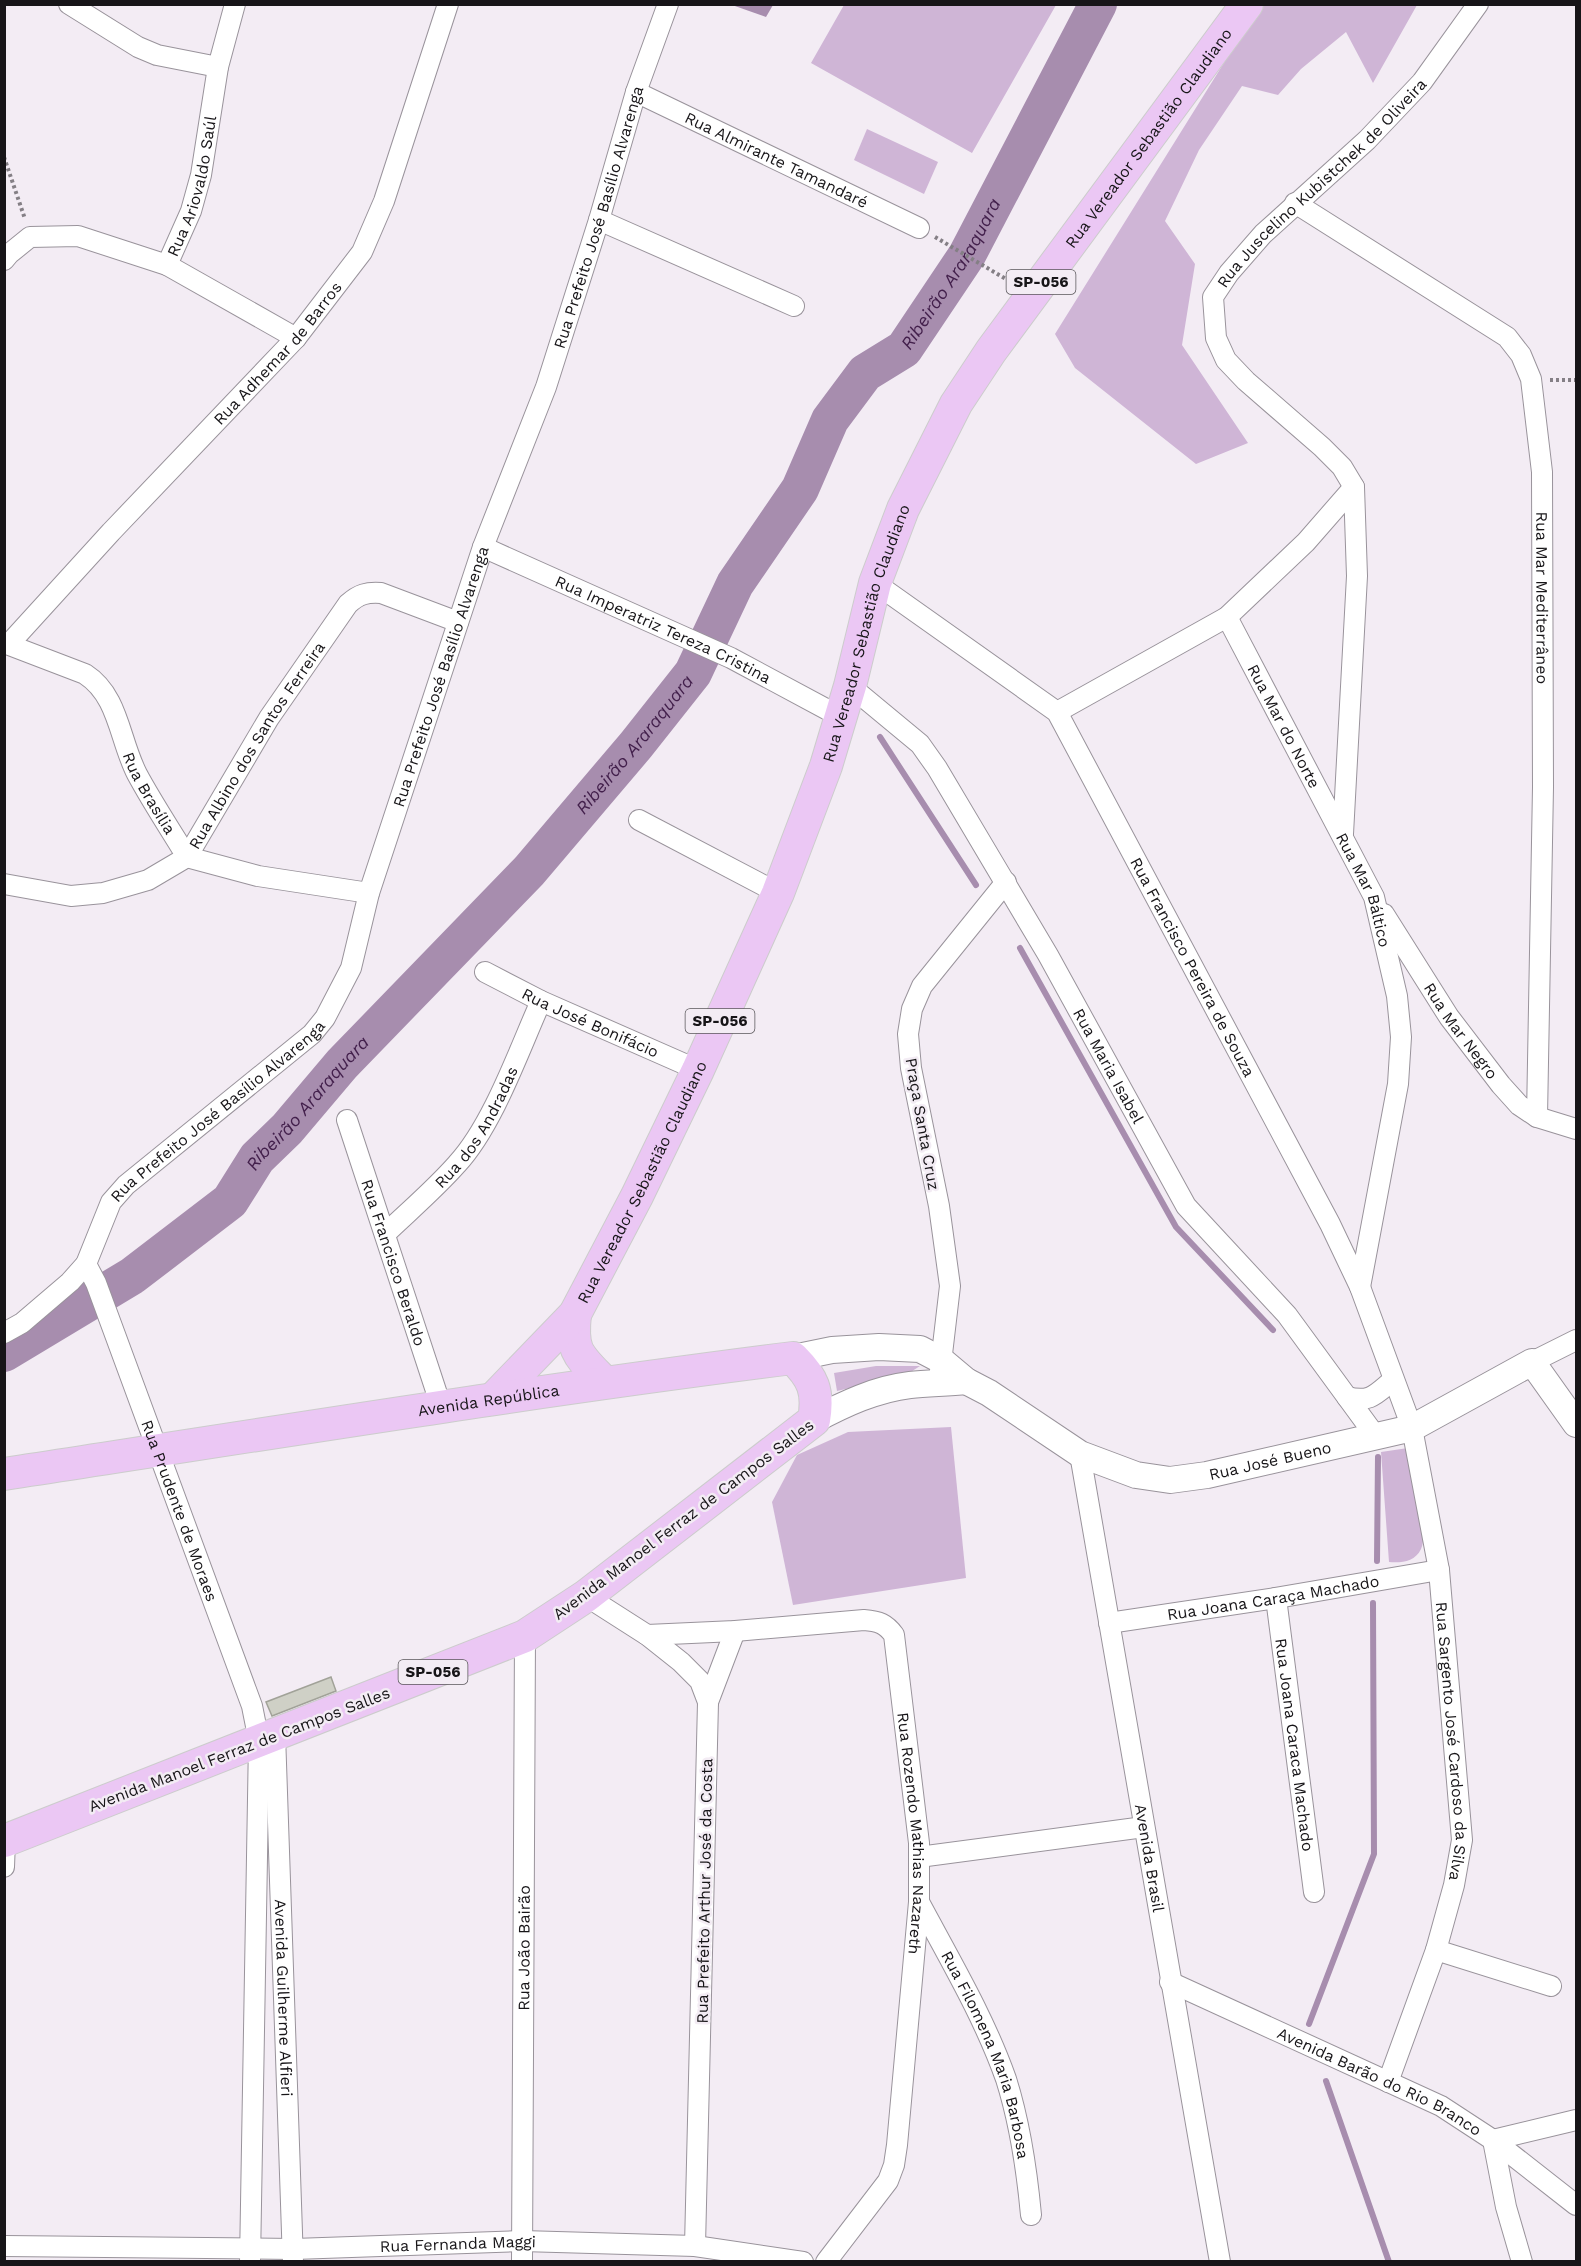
<svg xmlns="http://www.w3.org/2000/svg" width="1581" height="2266" font-family="'Work Sans',sans-serif">
	<style>
		.green { fill: #cfb5d6 }
		.water { fill: #a78dae }
		.lines { fill: none; stroke-linecap: round; stroke-linejoin: round }
		.stream { stroke: #a78dae; stroke-width: 6 }
		.river { stroke: #a78dae; stroke-width: 38 }
		.building { fill: #cfd0c6; stroke: #a1a298; stroke-width: 1.5 }
		.minor-casing { stroke: #99939b; stroke-width: 22 }
		.tertiary-casing { stroke: #99939b; stroke-width: 28 }
		.primary-casing { stroke: #ccc; stroke-width: 34 }
		.path { stroke: #847f85; stroke-width: 4; stroke-dasharray: 3 3; stroke-linecap: butt }
		.minor { stroke: #fff; stroke-width: 20 }
		.tertiary { stroke: #fff; stroke-width: 26 }
		.primary { stroke: #ebc7f4; stroke-width: 32 }
		.labels { text-anchor: middle; stroke-width: 5; stroke-linejoin: round; paint-order: stroke }
		.shield { fill: #f3ecf4; stroke: #59565a; stroke-width: 1.5 }
		.shield-label { font-size: 15px; font-weight: bold; fill: #171518 }
		.street-label { font-size: 16px; fill: #171518; stroke: #f3ecf4 }
		.water-label { font-size: 18px; font-style: italic; fill: #43204c; stroke: #f3ecf4 }
	</style>
	<rect width="100%" height="100%" fill="#f3ecf4"/>
	<g class="green">
		<path d="M844 5V4L1056 5 972 153 811 63Z"/>
		<path d="M1260 5H1417L1373 83 1346 32 1301 69 1278 95 1242 86 1199 150 1165 221 1195 264 1182 345 1248 443 1196 464 1075 368 1055 334Z"/>
		<path d="M867 129 938 162 924 194 854 160Z"/>
		<path d="M876 1366H920L906 1375 837 1391 834 1373Z"/>
		<path d="M951 1427 966 1578 793 1605 772 1502 797 1455 848 1432Z"/>
		<path d="M1408 1448C1413 1471 1430 1529 1421 1549 1415 1562 1401 1563 1389 1562L1381 1452Z"/>
	</g>
	<path class="water" d="M732 5 773 4V5L766 17Z"/>
	<g class="lines">
		<g class="stream">
			<path d="M880 737 976 885"/>
			<path d="M1020 948 1176 1227 1273 1330"/>
			<path d="M1377 1561 1378 1457"/>
			<path d="M1309 2024 1374 1854 1373 1603"/>
			<path d="M1326 2081 1389 2262"/>
		</g>
		<path class="river" id="s1" d="M4 1353 132 1276 230 1201 257 1158 287 1129 342 1064 529 871 636 745 693 673 735 584 800 489 830 420 865 373 904 349 967 255 1098 4"/>
	</g>
	<path class="building" d="M331 1677 336 1691 272 1716 266 1702Z"/>
	<g class="lines">
		<defs>
			<g id="minor">
				<path d="M69 4 138 47 157 55 218 67"/>
				<path id="s2" d="M636 92 919 228"/>
				<path id="s3" d="M1295 203 1507 337 1521 355 1531 379 1542 472 1543 787 1537 1117"/>
				<path d="M599 220 794 306"/>
				<path id="s4" d="M4 260 9 254 30 237 78 236 167 265 191 211 201 175 218 67 235 4"/>
				<path d="M167 265 296 338"/>
				<path id="s5" d="M483 547 731 658 841 717"/>
				<path id="s6" d="M875 583 1057 712 1330 1224 1360 1287 1412 1428 1439 1570 1462 1840 1454 1885 1436 1950 1388 2082"/>
				<path id="s7" d="M1227 617 1374 897 1397 996 1401 1037 1398 1084 1360 1287"/>
				<path id="s8" d="M4 643 85 674C119 696 119 739 137 774 152 802 170 829 187 857L258 876 369 893"/>
				<path id="s9" d="M9 644 111 532 296 338 362 252 384 201 448 4"/>
				<path id="s10" d="M850 686 920 744 937 768 1048 955 1186 1206 1287 1315 1377 1438"/>
				<path d="M1057 712 1227 617 1306 542 1354 487"/>
				<path d="M639 820 778 893"/>
				<path id="s11" d="M1343 834 1357 576 1354 487 1342 467 1322 447 1246 381 1226 360 1216 338 1213 297 1229 273 1263 234 1367 140 1422 82 1478 4"/>
				<path id="s12" d="M4 884 71 896 103 893 148 880 187 857 269 718 348 604C359 594 367 592 381 593L458 622"/>
				<path id="s13" d="M1384 914 1449 1017 1501 1085 1519 1105 1537 1117 1576 1129"/>
				<path id="s14" d="M485 972 541 1001 698 1070"/>
				<path id="s15" d="M347 1120 441 1406"/>
				<path id="s16" d="M385 1234C409 1211 435 1189 457 1164 493 1125 519 1050 541 1001"/>
				<path id="s17" d="M86 1264 96 1283 252 1706 259 1741 250 2262"/>
				<path id="s18" d="M4 1333 22 1323 70 1282 86 1264 111 1202 126 1185 312 1034 325 1018 351 968 369 893 483 547 546 387 599 220 636 92 668 4"/>
				<path d="M1532 1362 1576 1340"/>
				<path d="M940 1371 950 1286 939 1206 911 1068 908 1034 912 1009 922 986 1006 882"/>
				<path d="M1347 1397C1371 1403 1376 1394 1393 1380"/>
				<path id="s19" d="M1080 1454 1220 2262"/>
				<path d="M586 1596 647 1635 681 1662 700 1681 708 1702 695 2246"/>
				<path id="s20" d="M1276 1598 1314 1892"/>
				<path id="s21" d="M1109 1623 1276 1598 1439 1570"/>
				<path id="s22" d="M647 1635 735 1631 864 1620C879 1621 886 1624 894 1635L919 1843V1902L897 2145 894 2165 888 2181 826 2262"/>
				<path d="M708 1702 735 1631"/>
				<path id="s23" d="M275 1734 293 2262"/>
				<path d="M919 1857 1144 1827"/>
				<path d="M4 1867 5 1840"/>
				<path id="s24" d="M919 1902C950 1960 984 2017 1006 2079 1019 2120 1027 2172 1031 2215"/>
				<path d="M1436 1950 1551 1986"/>
				<path id="s25" d="M1170 1982 1441 2106 1493 2140 1576 2205"/>
				<path id="s26" d="M4 2246 294 2249 522 2241 695 2246 803 2262"/>
				<path id="s27" d="M522 2262 525 1636"/>
				<path d="M1522 2262 1506 2207 1493 2140 1576 2120"/>
			</g>
			<g id="tertiary">
				<path id="s28" d="M793 1358 832 1350 879 1347 920 1349 941 1360 966 1381 989 1393 1080 1454 1136 1475 1170 1480 1207 1475 1412 1428 1532 1362 1576 1424"/>
				<path d="M814 1420C844 1404 876 1389 910 1385 929 1383 948 1383 966 1381"/>
			</g>
			<g id="primary">
				<path d="M575 1314C571 1352 578 1355 604 1382"/>
				<path id="s29" d="M493 1399 575 1314 637 1196 698 1070 778 893 826 766 850 686 875 583 903 509 956 404 991 351 1247 4"/>
				<path id="s30" d="M4 1474C267 1434 529 1391 793 1358 813 1378 819 1391 814 1420L586 1596 525 1636 4 1841"/>
			</g>
		</defs>
		<use href="#minor" class="minor-casing"/>
		<use href="#tertiary" class="tertiary-casing"/>
		<use href="#primary" class="primary-casing"/>
		<g class="path">
			<path d="M4 157 25 219"/>
			<path d="M935 237 1011 282"/>
			<path d="M1550 380H1576"/>
		</g>
		<use href="#minor" class="minor"/>
		<use href="#tertiary" class="tertiary"/>
		<use href="#primary" class="primary"/>
	</g>
	<g class="labels">
		<g class="shield">
			<rect x="1006.5" y="270" width="69" height="24" rx="4.5"/>
			<rect x="685.5" y="1009" width="69" height="24" rx="4.5"/>
			<rect x="398.5" y="1660" width="69" height="24" rx="4.5"/>
		</g>
		<g class="shield-label">
			<text x="1041" y="287">SP-056</text>
			<text x="720" y="1026">SP-056</text>
			<text x="433" y="1677">SP-056</text>
		</g>
		<g class="street-label">
			<text dy="6" stroke="none"><textPath href="#s29" startOffset="1436">Rua Vereador Sebastião Claudiano</textPath></text>
			<text dy="6" stroke="none"><textPath href="#s2" startOffset="156">Rua Almirante Tamandaré</textPath></text>
			<text dy="6" stroke="none"><textPath href="#s11" startOffset="752">Rua Juscelino Kubistchek de Oliveira</textPath></text>
			<text dy="6" stroke="none"><textPath href="#s4" startOffset="260">Rua Ariovaldo Saúl</textPath></text>
			<text dy="6" stroke="none"><textPath href="#s18" startOffset="1305">Rua Prefeito José Basílio Alvarenga</textPath></text>
			<text dy="6" stroke="none"><textPath href="#s9" startOffset="396">Rua Adhemar de Barros</textPath></text>
			<text dy="6" stroke="none"><textPath href="#s3" startOffset="519">Rua Mar Mediterrâneo</textPath></text>
			<text dy="6" stroke="none"><textPath href="#s5" startOffset="198">Rua Imperatriz Tereza Cristina</textPath></text>
			<text dy="6" stroke="none"><textPath href="#s29" startOffset="860">Rua Vereador Sebastião Claudiano</textPath></text>
			<text dy="6" stroke="none"><textPath href="#s18" startOffset="819">Rua Prefeito José Basílio Alvarenga</textPath></text>
			<text dy="6" stroke="none"><textPath href="#s7" startOffset="123">Rua Mar do Norte</textPath></text>
			<text dy="6" stroke="none"><textPath href="#s12" startOffset="324">Rua Albino dos Santos Ferreira</textPath></text>
			<text dy="6" stroke="none"><textPath href="#s8" startOffset="224">Rua Brasília</textPath></text>
			<text dy="6" stroke="none"><textPath href="#s7" startOffset="306">Rua Mar Báltico</textPath></text>
			<text dy="6" stroke="none"><textPath href="#s6" startOffset="512">Rua Francisco Pereira de Souza</textPath></text>
			<text dy="6" stroke="none"><textPath href="#s14" startOffset="117">Rua José Bonifácio</textPath></text>
			<text dy="6" stroke="none"><textPath href="#s13" startOffset="140">Rua Mar Negro</textPath></text>
			<text dy="6" stroke="none"><textPath href="#s10" startOffset="464">Rua Maria Isabel</textPath></text>
			<text dy="6" stroke="none"><textPath href="#s18" startOffset="315">Rua Prefeito José Basílio Alvarenga</textPath></text>
			<text transform="translate(923 1124) rotate(80)" y="6">Praça Santa Cruz</text>
			<text dy="6" stroke="none"><textPath href="#s16" startOffset="142">Rua dos Andradas</textPath></text>
			<text dy="6" stroke="none"><textPath href="#s29" startOffset="266">Rua Vereador Sebastião Claudiano</textPath></text>
			<text dy="6" stroke="none"><textPath href="#s15" startOffset="150">Rua Francisco Beraldo</textPath></text>
			<text dy="6" stroke="none"><textPath href="#s30" startOffset="490">Avenida República</textPath></text>
			<text dy="6" stroke="none"><textPath href="#s28" startOffset="516">Rua José Bueno</textPath></text>
			<text dy="6" stroke="none"><textPath href="#s17" startOffset="264">Rua Prudente de Moraes</textPath></text>
			<text transform="translate(683 1519) rotate(-37)" y="6">Avenida Manoel Ferraz de Campos Salles</text>
			<text dy="6" stroke="none"><textPath href="#s21" startOffset="166">Rua Joana Caraça Machado</textPath></text>
			<text dy="6" stroke="none"><textPath href="#s6" startOffset="1340">Rua Sargento José Cardoso da Silva</textPath></text>
			<text dy="6" stroke="none"><textPath href="#s20" startOffset="148">Rua Joana Caraca Machado</textPath></text>
			<text transform="translate(239 1749) rotate(-21)" y="6">Avenida Manoel Ferraz de Campos Salles</text>
			<text dy="6" stroke="none"><textPath href="#s22" startOffset="452">Rua Rozendo Mathias Nazareth</textPath></text>
			<text dy="6" stroke="none"><textPath href="#s19" startOffset="410">Avenida Brasil</textPath></text>
			<text transform="translate(704 1891) rotate(-89)" y="6">Rua Prefeito Arthur José da Costa</text>
			<text dy="6" stroke="none"><textPath href="#s27" startOffset="314">Rua João Bairão</textPath></text>
			<text dy="6" stroke="none"><textPath href="#s23" startOffset="264">Avenida Guilherme Alfieri</textPath></text>
			<text dy="6" stroke="none"><textPath href="#s24" startOffset="168">Rua Filomena Maria Barbosa</textPath></text>
			<text dy="6" stroke="none"><textPath href="#s25" startOffset="232">Avenida Barão do Rio Branco</textPath></text>
			<text dy="6" stroke="none"><textPath href="#s26" startOffset="454">Rua Fernanda Maggi</textPath></text>
		</g>
		<g class="water-label">
			<text dy="6" stroke="none"><textPath href="#s1" startOffset="1458">Ribeirão Araraquara</textPath></text>
			<text dy="6" stroke="none"><textPath href="#s1" startOffset="884">Ribeirão Araraquara</textPath></text>
			<text dy="6" stroke="none"><textPath href="#s1" startOffset="398">Ribeirão Araraquara</textPath></text>
		</g>
	</g>
	<rect width="1581" height="2266" fill="none" stroke="#171518" stroke-width="12"/>
</svg>
